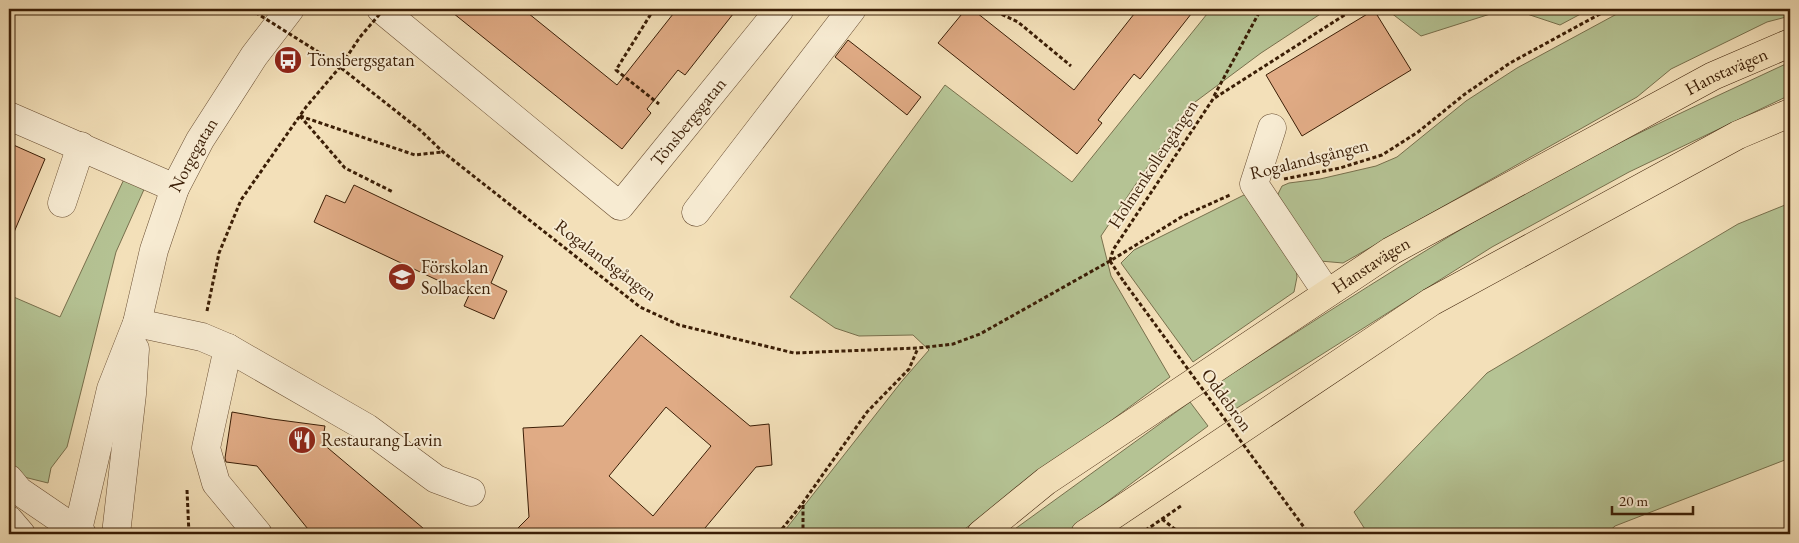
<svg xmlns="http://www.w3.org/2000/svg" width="1799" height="543" font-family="'EB Garamond',serif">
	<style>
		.green { fill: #b5c394; stroke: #78704d }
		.building { fill: #e0ab85; stroke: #3b1e06; fill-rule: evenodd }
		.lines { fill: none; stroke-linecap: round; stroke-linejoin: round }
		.minor-casing { stroke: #694e33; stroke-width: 29 }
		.major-casing { stroke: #3b1e06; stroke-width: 29 }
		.path { stroke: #3b1e06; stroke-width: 3; stroke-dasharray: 4 2.5; stroke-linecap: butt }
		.minor { stroke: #f7ebd2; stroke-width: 28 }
		.major { stroke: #f3e0b9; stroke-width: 28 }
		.path-bridge { stroke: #3b1e06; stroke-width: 3; stroke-dasharray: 4 2.5; stroke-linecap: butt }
		.labels { text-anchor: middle; stroke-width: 4; stroke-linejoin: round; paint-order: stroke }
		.poi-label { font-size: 18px; fill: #3b1e06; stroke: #f7ebd2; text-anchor: start }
		.street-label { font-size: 18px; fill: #3b1e06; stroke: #f7ebd2 }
	</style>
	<rect width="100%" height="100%" fill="#f3e0b9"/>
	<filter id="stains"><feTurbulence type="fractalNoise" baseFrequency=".004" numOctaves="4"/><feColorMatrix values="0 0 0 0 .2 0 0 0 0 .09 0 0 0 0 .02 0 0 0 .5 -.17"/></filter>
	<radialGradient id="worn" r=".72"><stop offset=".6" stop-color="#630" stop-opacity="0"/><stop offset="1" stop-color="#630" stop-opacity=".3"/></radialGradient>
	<g class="green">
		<path d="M1211 9H1328L1261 53 1187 108 1101 236 1111 276 1170 377 958 534H782L902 381 929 350 913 335 859 336 835 328 790 297 945 85 1072 182Z"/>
		<path d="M1386 9H1506L1421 36Z"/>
		<path d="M1512 9H1590L1560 25Z"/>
		<path d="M1626 9H1790V16L1767 22 1671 69 1637 97 1343 263 1320 261 1278 206V194L1282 186 1289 183 1320 179 1376 166 1397 157 1466 101 1517 68Z"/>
		<path d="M1790 62V95L1629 172 1492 247 1229 413 1211 387C1316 320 1420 251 1529 190 1614 143 1702 103 1790 62Z"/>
		<path d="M125 177 146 185 116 252 67 447 51 468 48 483 20 476 9 461V295L60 317Z"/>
		<path d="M1244 195 1254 196 1295 261 1297 277 1294 292 1193 362 1121 263 1134 250Z"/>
		<path d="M1790 203V458L1615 526 1606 534H1368L1354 512 1487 373 1738 224Z"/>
		<path d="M1190 402 1208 426 1064 534H1008Z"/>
	</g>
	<g class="building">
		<path d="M448 9H523L617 85 677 9H737L685 75 678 70 647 109 651 113 622 149Z"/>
		<path d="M966 9H972L1074 90 1138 9H1195L1140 79 1134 74 1098 120 1102 123 1077 154 938 43Z"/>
		<path d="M1374 10 1411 70 1302 136 1266 75Z"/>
		<path d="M848 40 921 97 907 115 835 57Z"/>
		<path d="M9 143 45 159 9 244Z"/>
		<path d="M354 185 503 256 491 283 507 291 494 319 464 306 469 295 314 222 326 195 345 203Z"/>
		<path d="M641 335 750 426 769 424 772 465 756 467 700 534H512L529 517 523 428 563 426ZM666 407 711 446 653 516 609 476Z"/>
		<path d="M232 412 272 419 325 426 322 443 430 534H312L257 466 226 462 225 458Z"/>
	</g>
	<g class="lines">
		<defs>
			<g id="minor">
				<path id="s1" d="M381 9 620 206 780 9"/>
				<path d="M9 116 175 188"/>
				<path d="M1272 128 1254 184 1327 293"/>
				<path d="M62 203 81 146"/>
				<path d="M696 212 852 9"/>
				<path d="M137 323 202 337 228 348 367 428 436 479 471 492"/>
				<path d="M228 348 206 448 216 483 258 534"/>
				<path d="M9 479 19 491 82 534"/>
				<path d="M9 520 21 534"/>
				<path id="s2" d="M77 534 111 389 137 323 154 250 175 188 200 140 254 56 290 9"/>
				<path d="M116 534 132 394 135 349"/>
			</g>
			<g id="major">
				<path id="s3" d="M981 534 1046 481 1391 251 1713 76 1790 43"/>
				<path d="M1085 534 1431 302 1738 135 1790 113"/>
			</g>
		</defs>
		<use href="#minor" class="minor-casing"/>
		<use href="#major" class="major-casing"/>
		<g class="path">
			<path d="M654 9 616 70 659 104"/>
			<path d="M990 9 1018 22 1071 66"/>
			<path d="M331 60 420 130 443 152 640 307 679 325 794 353 918 348 953 344 980 334 1110 261 1183 216 1230 195"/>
			<path d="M1214 96 1261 9"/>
			<path d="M300 116 415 155 442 152"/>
			<path d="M300 116 345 168 393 192"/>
			<path d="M1284 179 1340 168 1382 155 1418 132 1465 94 1510 63 1609 9"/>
			<path d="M1110 261 1113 250 1213 99 1354 9"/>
			<path d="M1110 261 1124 282"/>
			<path d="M207 311 219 253 241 200 306 107 340 67 360 37"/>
			<path d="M187 490 189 534"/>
			<path d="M803 505V534"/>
			<path d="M1162 519 1181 534"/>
			<path d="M778 534 802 504 867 412 909 369 918 348"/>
			<path d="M1140 534 1181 506"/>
		</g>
		<use href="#minor" class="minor"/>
		<use href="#major" class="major"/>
		<g class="path-bridge">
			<path d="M250 9 331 60"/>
			<path d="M360 37 384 9"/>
			<path d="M1124 282 1309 534"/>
		</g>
	</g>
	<defs>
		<symbol id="bus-disc" viewBox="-11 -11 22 22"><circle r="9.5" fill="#8f2418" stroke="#f7ebd2"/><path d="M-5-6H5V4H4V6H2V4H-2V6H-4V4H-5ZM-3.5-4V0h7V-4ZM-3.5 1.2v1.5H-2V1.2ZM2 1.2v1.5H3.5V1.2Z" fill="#fff"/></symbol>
		<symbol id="school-disc" viewBox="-11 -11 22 22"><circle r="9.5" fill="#8f2418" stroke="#f7ebd2"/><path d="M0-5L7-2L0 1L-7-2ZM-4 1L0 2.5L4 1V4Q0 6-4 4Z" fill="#fff"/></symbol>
		<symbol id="restaurant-disc" viewBox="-11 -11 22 22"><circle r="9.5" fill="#8f2418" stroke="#f7ebd2"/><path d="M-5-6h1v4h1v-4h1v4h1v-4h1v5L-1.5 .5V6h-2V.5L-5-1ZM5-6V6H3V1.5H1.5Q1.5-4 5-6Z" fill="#fff"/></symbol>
	</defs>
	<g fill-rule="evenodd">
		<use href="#bus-disc" x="272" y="44" width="32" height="32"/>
		<use href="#school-disc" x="386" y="261" width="32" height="32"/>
		<use href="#restaurant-disc" x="286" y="424" width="32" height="32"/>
	</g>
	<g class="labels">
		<g class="poi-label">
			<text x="307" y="66">Tönsbergsgatan</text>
			<text x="421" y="273">Förskolan<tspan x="421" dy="21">Solbacken</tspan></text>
			<text x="321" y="446">Restaurang Lavin</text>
		</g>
		<g class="street-label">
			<text dy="6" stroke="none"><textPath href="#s3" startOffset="879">Hanstavägen</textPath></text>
			<text dy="6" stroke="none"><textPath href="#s1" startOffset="418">Tönsbergsgatan</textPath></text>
			<text dy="6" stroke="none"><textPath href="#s2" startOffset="398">Norgegatan</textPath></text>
			<text transform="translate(1309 159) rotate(-14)" y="6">Rogalandsgången</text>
			<text transform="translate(1153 164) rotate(-57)" y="6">Holmenkollengången</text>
			<text transform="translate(606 260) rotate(37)" y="6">Rogalandsgången</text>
			<text dy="6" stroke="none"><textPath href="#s3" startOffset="474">Hanstavägen</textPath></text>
			<text transform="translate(1227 400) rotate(54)" y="6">Oddebron</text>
		</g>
	</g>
	<rect width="1799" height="543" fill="none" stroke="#f3e0b9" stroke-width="30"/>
	<rect x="10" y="10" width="1779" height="523" fill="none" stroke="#3b1e06" stroke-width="2.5"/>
	<rect x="15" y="15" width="1769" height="513" fill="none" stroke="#3b1e06"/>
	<path d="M1612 506v8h81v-8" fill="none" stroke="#3b1e06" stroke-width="2.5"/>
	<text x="1619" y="506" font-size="15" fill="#3b1e06" stroke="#f7ebd2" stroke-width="4" paint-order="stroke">20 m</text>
	<rect width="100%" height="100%" filter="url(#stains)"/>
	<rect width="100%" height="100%" fill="url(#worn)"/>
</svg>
